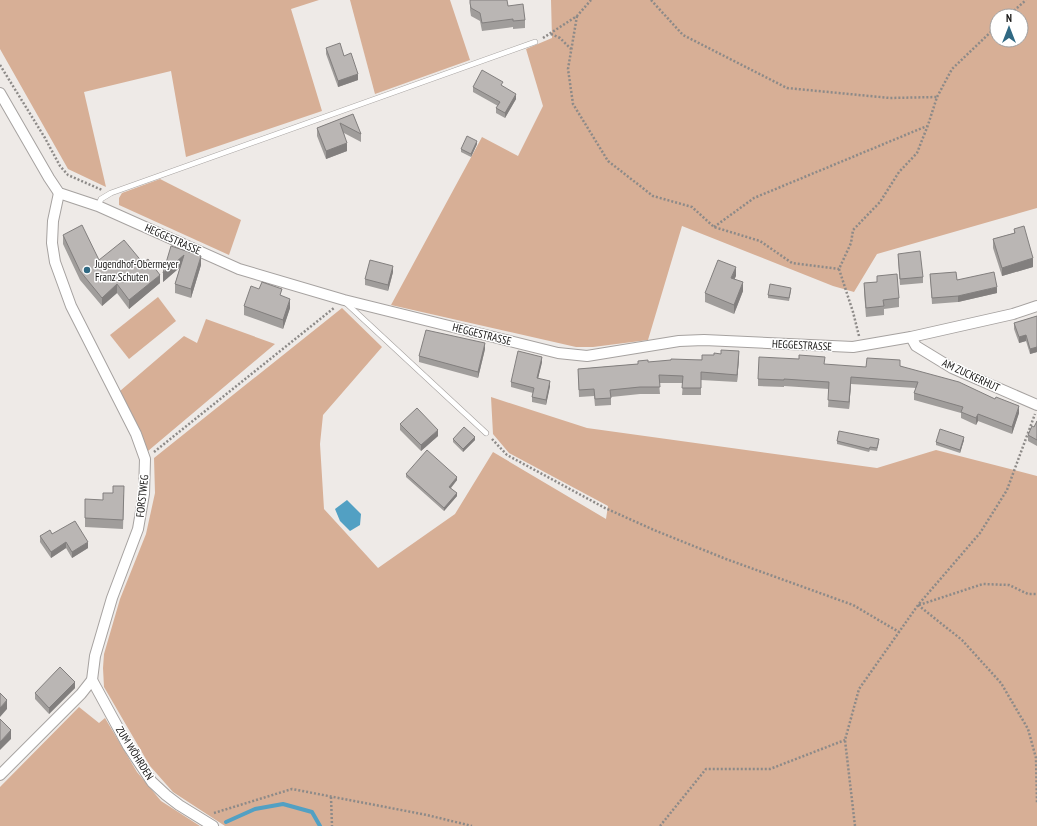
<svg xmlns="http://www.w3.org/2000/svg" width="1037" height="826" font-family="'PT Sans Narrow',sans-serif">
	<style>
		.green { fill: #d7af96; fill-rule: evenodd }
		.water { fill: #52a0c3 }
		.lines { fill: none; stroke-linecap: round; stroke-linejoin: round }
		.stream { stroke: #52a0c3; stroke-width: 4 }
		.service-casing { stroke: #a6a2a0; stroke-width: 6 }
		.minor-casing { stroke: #a6a2a0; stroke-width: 12 }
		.path { stroke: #8d8a88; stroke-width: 2.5; stroke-dasharray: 2 2; stroke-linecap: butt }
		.service { stroke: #fff; stroke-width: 5 }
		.minor { stroke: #fff; stroke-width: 10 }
		.wall { fill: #a09d9b }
		.shaded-wall { fill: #827f7e }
		.building { fill: #bab6b4; stroke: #827f7e }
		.poi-dot { fill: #306983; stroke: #fff; stroke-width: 1.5 }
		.labels { text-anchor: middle; stroke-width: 3; stroke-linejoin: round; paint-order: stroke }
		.street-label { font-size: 11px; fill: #161514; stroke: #fff }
		.poi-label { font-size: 11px; fill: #161514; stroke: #fff; text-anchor: start }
	</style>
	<rect width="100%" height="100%" fill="#eeeae7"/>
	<g class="green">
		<path d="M0 0H319L291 9 322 111 186 157 171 71 84 92 106 187 68 169 0 49Z"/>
		<path d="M350 0H450L470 60 375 94Z"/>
		<path d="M551 0H1037V208L877 254 854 292 833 286 682 226 648 340 593 347H576L391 305 482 137 518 156 543 106 526 49 552 38ZM997 16H1021V40H997Z"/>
		<path d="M160 179 241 220 229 255 119 205V198L122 193Z"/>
		<path d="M158 297 176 321 129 359 110 335Z"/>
		<path d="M342 308 382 347 323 415 320 444 324 509 378 568 455 514 493 452 606 519 608 506 509 453 493 434 491 397 587 428 877 468 936 450 1037 476V826H225L173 792 150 766 104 687 103 668 104 654 120 599 146 534 155 493 154 458Z"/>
		<path d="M206 319 275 344 148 451 120 391 184 336 197 343Z"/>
		<path d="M79 707 99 723 105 718 137 772 161 801 200 826H0V787Z"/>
	</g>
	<path class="water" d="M347 500 361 514 360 525 350 531 340 521 335 509Z"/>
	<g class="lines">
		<path class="stream" d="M226 822 255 809 283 804 312 812 320 826"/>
		<defs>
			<g id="service">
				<path d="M98 206 101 199 111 193 535 42"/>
				<path d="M346 303 486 433"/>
			</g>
			<g id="minor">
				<path d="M0 93 49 178 59 193 98 206 239 269 344 300 558 353 587 356 679 341 704 340 853 347 911 337 1013 314 1037 306"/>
				<path d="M911 337 916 346 952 368 1037 405"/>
				<path d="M92 680 128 746 152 782 166 795 179 805 213 826"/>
				<path d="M0 775 81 694 92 680 95 656 112 598 138 529 144 494 145 459 136 434 71 306 55 262 52 243 53 221 59 193"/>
			</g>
		</defs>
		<use href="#service" class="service-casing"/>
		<use href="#minor" class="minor-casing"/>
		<g class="path">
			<path d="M651 0 683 35 787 88 890 98 937 97"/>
			<path d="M577 16 568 69 573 104 608 161 653 196 692 207 714 227 760 241 792 263 839 269"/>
			<path d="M1008 16 1026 0"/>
			<path d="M551 34 560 38 571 49"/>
			<path d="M543 38 577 16 591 0"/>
			<path d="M0 65 45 138 60 166 68 175 102 190"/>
			<path d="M714 227 754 198 927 126"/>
			<path d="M859 336 853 312 839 269 851 243 853 230 880 202 899 172 917 153 928 125 937 97 952 69 997 26"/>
			<path d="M492 439 507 455 605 508 654 530 726 559 853 605 899 632"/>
			<path d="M154 452 334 308"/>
			<path d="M918 605 962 640 1001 683 1028 729 1036 758 1037 803"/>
			<path d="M919 605 983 584 1009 585 1028 594H1037"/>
			<path d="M331 797 332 826"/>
			<path d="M214 813 292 789 427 815 472 826"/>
			<path d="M660 826 706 769H770L845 740"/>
			<path d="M855 826 845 740 859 689 918 605 980 533 1007 490 1035 414"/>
		</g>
		<use href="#service" class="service"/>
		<use href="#minor" class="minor"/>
	</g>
	<g class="wall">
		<path d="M470 3 508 6 525 20V28L513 29V27L482 31 480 21 471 16 470 10Z"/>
		<path d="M326 48 344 56 358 80 338 87 326 54Z"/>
		<path d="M503 86 516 99 505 118 496 113V108L498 106 473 92V87Z"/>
		<path d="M353 114 361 134V142L344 133 347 151 326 159 317 136V128Z"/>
		<path d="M477 144 471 157 461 152V149Z"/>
		<path d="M1014 229 1033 267 1002 276 993 248V239L1014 233Z"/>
		<path d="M63 235 99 260 160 283 129 309 117 293 102 306 80 280 63 244Z"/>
		<path d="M171 246 201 265 191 298 175 293V284L180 267 163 282Z"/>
		<path d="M898 254 923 277V283L900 285 898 260Z"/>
		<path d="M393 272 388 291 365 285V279Z"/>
		<path d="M930 274 957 280 997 293 958 302 932 304Z"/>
		<path d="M736 276 734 279 743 291 734 314 705 302V293Z"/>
		<path d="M877 276 899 298V307L884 309V315L866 317 864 292V283L877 282Z"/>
		<path d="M791 291 789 301 768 298V295Z"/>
		<path d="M282 296 290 308 283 329 244 315V306Z"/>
		<path d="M1037 316V352L1030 354 1026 341 1019 343 1014 329V323Z"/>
		<path d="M485 349 478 378 419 362V356Z"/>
		<path d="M739 358 737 382 701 380V395H682L683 383H659L660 394H640L611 397V405L595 406 594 396 579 397 578 369 638 364 648 362Z"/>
		<path d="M542 362 538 378 550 386 546 405 532 402V397L533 393 511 387V382Z"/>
		<path d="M900 366 1019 413 1012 434 978 421 976 425 961 418V413L914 400V393L916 388 851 384 849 409 828 407 829 389 784 386V387L758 386V379L866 367Z"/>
		<path d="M1037 421V446L1028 441V435L1034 427Z"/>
		<path d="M400 424 438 436 421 451 400 430Z"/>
		<path d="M453 439 475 440 463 452 453 442Z"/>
		<path d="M964 440 960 453 936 445V442Z"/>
		<path d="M837 441 879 442 877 451 870 450 869 452 837 444Z"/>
		<path d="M406 474 457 480 451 488 457 496 444 511 406 477Z"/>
		<path d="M124 495 123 529 85 527V518L103 500Z"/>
		<path d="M52 534 88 548 72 558 66 548 51 558 40 542V536Z"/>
		<path d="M75 688 49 714 35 699V693Z"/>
	</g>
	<g class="shaded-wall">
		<path d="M358 74V80L338 87V81Z"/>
		<path d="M516 94V99L505 118V113Z"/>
		<path d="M477 141V144L471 157V154Z"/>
		<path d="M347 143V151L326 159V151Z"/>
		<path d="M184 255V264L163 282V273Z"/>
		<path d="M201 256V265L191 298V289Z"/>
		<path d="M1033 258V267L1002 276V268Z"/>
		<path d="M393 266V272L388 291V285Z"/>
		<path d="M736 267V276L731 287V278Z"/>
		<path d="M160 275V283L129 309V300Z"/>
		<path d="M743 282V291L734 314V305Z"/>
		<path d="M117 284V293L102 306V298Z"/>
		<path d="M997 287V293L958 302V296Z"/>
		<path d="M290 299V308L283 329V320Z"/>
		<path d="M1026 335V341L1019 343V337Z"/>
		<path d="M485 343V349L478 378V372Z"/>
		<path d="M1037 347V352L1030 354V349Z"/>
		<path d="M739 351V358L737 382V375Z"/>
		<path d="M542 357V362L537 383V378Z"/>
		<path d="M851 377V384L849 409V402Z"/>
		<path d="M550 381V386L546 405V400Z"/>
		<path d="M1019 406V413L1012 434V427Z"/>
		<path d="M978 414V421L976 425V418Z"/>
		<path d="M438 430V436L421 451V445Z"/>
		<path d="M475 437V440L463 452V449Z"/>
		<path d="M964 437V440L960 453V450Z"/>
		<path d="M457 477V480L449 490V487Z"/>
		<path d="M457 493V496L444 511V508Z"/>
		<path d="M66 542V548L51 558V552Z"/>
		<path d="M88 542V548L72 558V552Z"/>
		<path d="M75 682V688L49 714V708Z"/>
		<path d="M7 700V709L0 717V708Z"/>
		<path d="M11 730V739L0 750V742Z"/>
	</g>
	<g class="building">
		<path d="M470 0H507L508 6 523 4 525 20 513 21V19L482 23 480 13 471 8 470 3Z"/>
		<path d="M340 43 344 56 351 53 358 74 338 81 326 48Z"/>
		<path d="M482 70 503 82 501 85 516 94 505 113 496 108 500 102 473 87Z"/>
		<path d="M353 114 361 134 340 123 347 143 326 151 317 128Z"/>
		<path d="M467 136 477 141 471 154 461 149Z"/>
		<path d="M82 225 99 260 124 240 143 263 148 259 160 275 129 300 117 284 102 298 80 271 63 235Z"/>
		<path d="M1024 226 1033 258 1002 268 993 239 1015 233 1014 229Z"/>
		<path d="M171 246 201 256 191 289 175 284 184 255 163 273Z"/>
		<path d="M920 251 923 277 900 279 898 254Z"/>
		<path d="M370 260 393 266 388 285 365 279Z"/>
		<path d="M718 260 736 267 731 278 743 282 734 305 705 293Z"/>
		<path d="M956 272 957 280 994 272 997 287 958 296 932 298 930 274Z"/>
		<path d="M897 274 899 298 883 300 884 306 866 308 864 283 877 282V276Z"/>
		<path d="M262 282 282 289 280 295 290 299 283 320 244 306 251 286 259 289Z"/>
		<path d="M770 284 791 288 789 298 768 295Z"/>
		<path d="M1037 316V347L1030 349 1026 335 1019 337 1014 323Z"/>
		<path d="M426 330 485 343 478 372 419 356Z"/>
		<path d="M721 350 739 351 737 375 701 372V388H682L683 376 659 375 660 387H640L610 390 611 398 595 399 594 389 579 390 578 369 638 364V361L648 360V362L671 360V359L702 360V355H714V353L721 354Z"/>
		<path d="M518 351 542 357 537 378 550 381 546 400 532 397 534 388 511 382Z"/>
		<path d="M799 355 825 357 824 364 866 367 867 358 900 360V366L959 382 995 399 996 397 1019 406 1012 427 978 414 976 418 961 412 963 407 914 393 918 382 851 377 849 402 828 400 829 382 784 379V380L758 379 759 357 799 359Z"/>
		<path d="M417 408 438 430 421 445 400 424Z"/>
		<path d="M1037 421V440L1028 435 1032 426 1034 427Z"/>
		<path d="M464 427 475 437 463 449 453 439Z"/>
		<path d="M940 429 964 437 960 450 936 442Z"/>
		<path d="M839 431 879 439 877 448 870 447 869 449 837 441Z"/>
		<path d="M427 450 457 477 449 487 457 493 444 508 406 474Z"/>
		<path d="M113 486H124L123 520 85 518V499L103 500V493H113Z"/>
		<path d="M75 521 88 542 72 552 66 542 51 552 40 536 50 530 52 534Z"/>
		<path d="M60 667 75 682 49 708 35 693Z"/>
		<path d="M0 693 7 700 0 708Z"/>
		<path d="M0 719 11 730 0 742Z"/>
	</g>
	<circle class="poi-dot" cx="87" cy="270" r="4"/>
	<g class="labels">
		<g class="street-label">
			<text transform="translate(173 239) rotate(24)" y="4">HEGGESTRASSE</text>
			<text transform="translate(482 334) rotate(14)" y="4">HEGGESTRASSE</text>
			<text transform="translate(802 345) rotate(3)" y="4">HEGGESTRASSE</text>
			<text transform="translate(971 375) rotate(25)" y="4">AM ZUCKERHUT</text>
			<text transform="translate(142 496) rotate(-84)" y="4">FORSTWEG</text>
			<text transform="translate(135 753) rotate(58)" y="4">ZUM WÖHRDEN</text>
		</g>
		<g class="poi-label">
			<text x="95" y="268">Jugendhof-Obermeyer<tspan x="95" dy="13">Franz Schuten</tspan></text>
		</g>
	</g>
	<g transform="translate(1009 28)"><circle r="19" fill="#ffffff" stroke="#a2a1a1"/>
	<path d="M0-3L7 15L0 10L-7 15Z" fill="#306983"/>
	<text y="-6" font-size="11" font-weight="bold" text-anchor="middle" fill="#161514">N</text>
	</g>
</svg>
